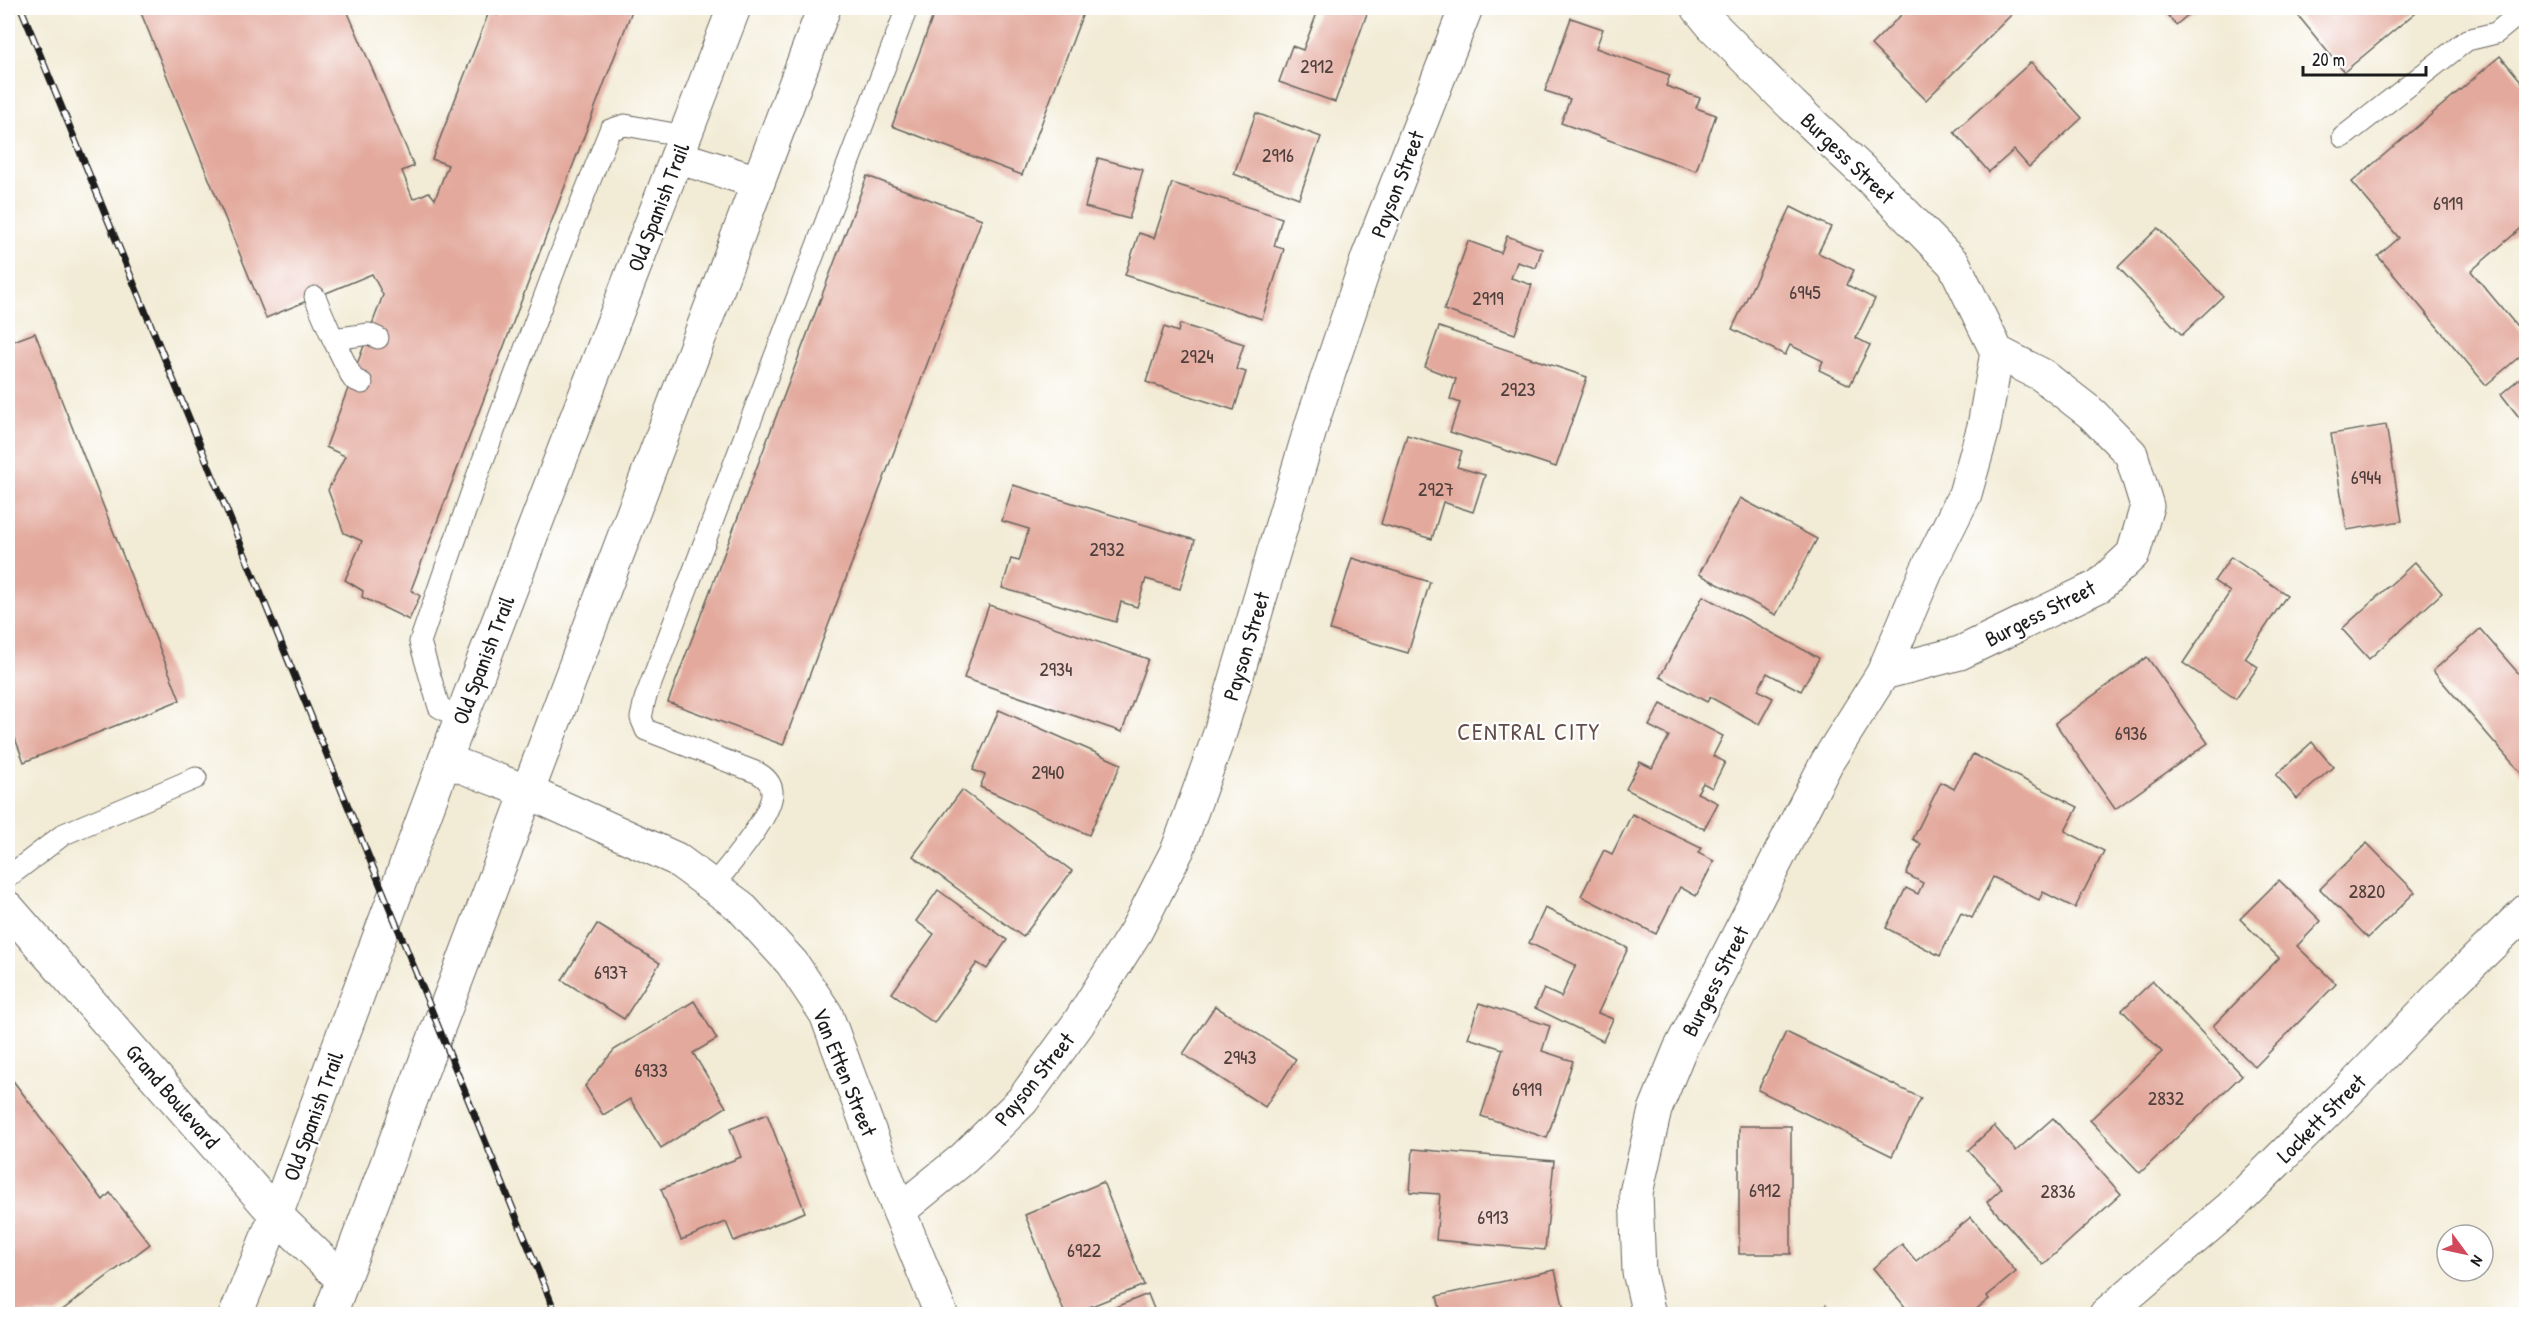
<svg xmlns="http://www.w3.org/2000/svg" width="2534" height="1322" font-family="'Patrick Hand',sans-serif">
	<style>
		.building { fill: #e3a99c }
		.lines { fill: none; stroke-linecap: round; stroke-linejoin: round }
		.service-casing { stroke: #67645d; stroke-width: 23 }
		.minor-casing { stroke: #67645d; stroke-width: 35 }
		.tertiary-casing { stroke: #67645d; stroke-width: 35 }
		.primary-casing { stroke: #67645d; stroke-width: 35 }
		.service { stroke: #fff; stroke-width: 21 }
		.minor { stroke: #fff; stroke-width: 33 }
		.tertiary { stroke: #fff; stroke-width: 33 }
		.primary { stroke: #fff; stroke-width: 33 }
		.rail-casing { stroke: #1c1c1c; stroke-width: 7 }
		.rail { stroke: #fff; stroke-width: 4.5; stroke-dasharray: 14; stroke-linecap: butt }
		.labels { text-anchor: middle; stroke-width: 4.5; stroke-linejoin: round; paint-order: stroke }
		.number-label { font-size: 20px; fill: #4e3f3c }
		.street-label { font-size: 22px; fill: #1c1c1c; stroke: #fff }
		.neighbourhood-label { font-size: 24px; letter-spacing: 1.5px; fill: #624d49; stroke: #fff }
	</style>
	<rect width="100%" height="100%" fill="#fff"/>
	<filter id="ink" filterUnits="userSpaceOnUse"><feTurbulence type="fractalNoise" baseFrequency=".0167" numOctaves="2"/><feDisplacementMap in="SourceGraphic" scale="12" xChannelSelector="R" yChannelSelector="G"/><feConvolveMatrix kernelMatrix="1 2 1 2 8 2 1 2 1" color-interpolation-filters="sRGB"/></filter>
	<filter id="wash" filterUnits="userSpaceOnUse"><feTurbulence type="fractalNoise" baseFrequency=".008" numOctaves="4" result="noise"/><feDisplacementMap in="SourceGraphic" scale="24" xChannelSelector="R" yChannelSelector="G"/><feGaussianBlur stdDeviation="1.35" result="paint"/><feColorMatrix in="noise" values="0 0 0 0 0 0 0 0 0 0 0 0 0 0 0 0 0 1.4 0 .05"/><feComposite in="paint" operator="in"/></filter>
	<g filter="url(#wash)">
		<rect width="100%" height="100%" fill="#f2ebd5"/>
		<g id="blocks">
			<g class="building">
				<path d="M139 8H346L414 166 402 171 413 199 429 192 435 199 448 165 432 159 489 12 498 15 501 8H633L411 590 420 596 409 620 362 597 363 591 345 580 362 541 344 533 328 490 345 456 326 447 383 295 372 274 266 318Z"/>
				<path d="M936 8H1085L1022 175 892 126Z"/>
				<path d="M1319 8H1369L1335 102 1279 82 1292 46 1303 50Z"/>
				<path d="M1908 8H2018L1926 100 1871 45Z"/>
				<path d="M2161 8H2196L2176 25Z"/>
				<path d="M2292 8H2412L2416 12 2344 72Z"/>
				<path d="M1571 18 1603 29 1596 48 1670 75 1666 86 1700 98 1696 108 1716 115 1696 171 1561 123 1570 99 1545 91Z"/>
				<path d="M2500 56 2526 87V224L2471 271 2526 337V351L2486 385 2378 256 2399 238 2352 182Z"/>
				<path d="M2031 62 2082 118 2029 167 2014 150 1989 172 1954 132Z"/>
				<path d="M1256 113 1321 137 1299 198 1234 174Z"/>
				<path d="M1098 158 1143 170 1129 219 1085 207Z"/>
				<path d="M867 176 982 219 783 745 668 702Z"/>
				<path d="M1172 183 1282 218 1274 246 1284 249 1262 319 1125 275 1139 233 1154 238Z"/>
				<path d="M1791 207 1831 227 1818 253 1854 270 1847 285 1875 299 1856 338 1870 345 1850 385 1819 370 1823 361 1790 345 1785 355 1732 329Z"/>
				<path d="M2158 228 2223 296 2182 335 2118 267Z"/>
				<path d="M1507 236 1542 249 1536 268 1517 262 1511 278 1532 285 1515 334 1444 310 1468 241 1501 253Z"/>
				<path d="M1180 324 1244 344 1236 369 1246 372 1234 410 1146 382 1164 327 1178 332Z"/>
				<path d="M1439 327 1587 377 1556 467 1450 432 1460 403 1450 399 1456 379 1425 367Z"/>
				<path d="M35 333 180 700 24 762 8 720V343Z"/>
				<path d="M2526 373V426L2501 394Z"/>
				<path d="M2386 425 2402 521 2347 530 2331 434Z"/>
				<path d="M1407 435 1462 451 1457 467 1485 475 1473 512 1443 502 1432 539 1381 524Z"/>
				<path d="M1013 485 1195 540 1180 589 1146 579 1137 607 1121 602 1116 622 1002 588 1011 559 1019 561 1029 529 1002 521Z"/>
				<path d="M1740 498 1817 539 1776 615 1699 574Z"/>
				<path d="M2231 557 2287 595 2245 658 2258 667 2236 699 2183 663 2230 592 2214 581Z"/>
				<path d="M1352 558 1430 582 1408 653 1330 630Z"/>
				<path d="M2415 562 2442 593 2369 659 2342 629Z"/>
				<path d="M1703 596 1819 658 1801 691 1767 673 1758 690 1773 698 1759 724 1710 697 1707 702 1660 677Z"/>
				<path d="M989 605 1148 659 1122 732 964 678Z"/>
				<path d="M2480 629 2526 682V779L2433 671Z"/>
				<path d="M2147 657 2208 743 2115 809 2055 723Z"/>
				<path d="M1661 704 1723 736 1713 756 1725 762 1712 788 1703 783 1697 793 1718 803 1704 829 1626 789 1640 762 1652 768 1669 736 1649 726Z"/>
				<path d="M999 710 1121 764 1089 835 980 787 985 775 973 770Z"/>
				<path d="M2312 742 2333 767 2297 799 2276 775Z"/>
				<path d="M1973 754 2078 807 2065 831 2104 851 2075 908 2043 892 2039 900 1993 877 1972 918 1961 913 1940 956 1886 928 1906 888 1918 894 1923 883 1906 874 1921 844 1913 839 1941 782 1954 789Z"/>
				<path d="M962 790 1072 871 1023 937 913 856Z"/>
				<path d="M1632 814 1701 848 1698 853 1714 861 1696 896 1680 887 1656 934 1581 896 1604 850 1612 854Z"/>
				<path d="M2367 843 2415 892 2368 938 2320 889Z"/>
				<path d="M2279 880 2321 921 2297 946 2336 984 2255 1067 2213 1026 2279 958 2240 919Z"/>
				<path d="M938 890 1007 940 987 969 977 963 934 1023 892 993 934 934 916 921Z"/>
				<path d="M1545 908 1628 948 1598 1013 1613 1019 1603 1041 1535 1008 1544 989 1561 997 1576 965 1529 943Z"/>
				<path d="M597 924 660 963 624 1019 562 980Z"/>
				<path d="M2153 981 2242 1075 2140 1173 2090 1120 2162 1052 2122 1010Z"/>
				<path d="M694 1001 717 1039 693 1053 726 1107 661 1148 630 1099 603 1115 585 1086 614 1050Z"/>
				<path d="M1479 1003 1550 1026 1542 1051 1573 1061 1547 1138 1481 1116 1503 1049 1468 1038Z"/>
				<path d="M1215 1006 1296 1059 1265 1107 1183 1054Z"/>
				<path d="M1786 1032 1921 1098 1892 1156 1758 1090Z"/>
				<path d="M8 1074 103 1200 110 1193 150 1244 57 1314H8Z"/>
				<path d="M767 1114 805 1212 734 1241 726 1222 681 1240 661 1189 741 1157 730 1129Z"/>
				<path d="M2053 1118 2121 1194 2043 1265 1987 1202 2002 1188 1968 1150 1994 1126 2016 1151Z"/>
				<rect x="1739" y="1126" width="52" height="128"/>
				<path d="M1413 1149 1554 1161 1545 1250 1436 1240 1440 1194 1410 1192Z"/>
				<path d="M1103 1182 1144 1285 1072 1314H1065L1025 1215Z"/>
				<path d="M1971 1217 2016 1272 1987 1296 1989 1299 1970 1314H1911L1873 1268 1902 1244 1916 1261Z"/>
				<path d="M1555 1270 1565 1314H1441L1437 1296Z"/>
				<path d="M1148 1294 1156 1314H1098Z"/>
				<path d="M1826 1305 1833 1314H1813Z"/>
			</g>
		</g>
	</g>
	<g filter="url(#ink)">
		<use href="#blocks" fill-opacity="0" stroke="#67645d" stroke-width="1.5"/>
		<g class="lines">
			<defs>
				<g id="service">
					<path d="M2343 137 2467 40 2496 33 2526 8"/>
					<path d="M315 297 333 339"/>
					<path d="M362 383 353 379 333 339 369 334 378 338"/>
					<path d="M461 719 439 707 420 642 479 471 559 258 610 130 625 125 685 136"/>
					<path d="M8 877 64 834 196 778"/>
					<path d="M713 886C728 866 774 815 772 791 771 782 765 777 758 773L646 730 641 718 645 699 907 8"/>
				</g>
				<g id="minor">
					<path d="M1883 673 1926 572 1965 494 1984 426 1997 352"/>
					<path d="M445 760 528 792 676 859 740 906 792 963 826 1014 899 1211 941 1314"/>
					<path d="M899 1211 964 1158 1022 1101 1078 1024 1136 931 1178 849 1219 736 1313 420 1368 257 1466 8"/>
					<path d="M1649 1314 1639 1272 1636 1193 1655 1110 1680 1049 1827 762 1883 673 1960 653 2099 586 2133 554 2147 506 2131 454 2092 414 2042 375 1997 352 1954 264 1870 178 1792 105 1712 25 1698 8"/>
					<path d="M2106 1314 2231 1207 2356 1083 2449 986 2526 911"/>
				</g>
				<path id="tertiary" d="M8 908 276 1215 343 1280"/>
				<g id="primary">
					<path d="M677 157 758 182"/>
					<path d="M236 1314 276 1215 445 760 734 8"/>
					<path d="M330 1314 824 8"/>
				</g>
			</defs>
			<use href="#service" class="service-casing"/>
			<use href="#minor" class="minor-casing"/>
			<use href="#tertiary" class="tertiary-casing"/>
			<use href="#primary" class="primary-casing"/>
			<use href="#service" class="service"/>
			<use href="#minor" class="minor"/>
			<use href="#tertiary" class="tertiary"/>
			<use href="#primary" class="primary"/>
			<defs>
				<path id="rail" d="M21 8 556 1314"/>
			</defs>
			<use href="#rail" class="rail-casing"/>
			<use href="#rail" class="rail"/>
		</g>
	</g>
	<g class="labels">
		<g class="number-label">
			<text x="1317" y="73">2912</text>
			<text x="1278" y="162">2916</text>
			<text x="2448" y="210">6919</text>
			<text x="1805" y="299">6945</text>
			<text x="1488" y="305">2919</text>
			<text x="1197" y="363">2924</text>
			<text x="1518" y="396">2923</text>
			<text x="2366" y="484">6944</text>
			<text x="1436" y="496">2927</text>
			<text x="1107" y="556">2932</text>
			<text x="1056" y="676">2934</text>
			<text x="2131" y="740">6936</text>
			<text x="1048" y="779">2940</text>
			<text x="2367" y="898">2820</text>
			<text x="611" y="979">6937</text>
			<text x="1240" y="1064">2943</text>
			<text x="651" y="1077">6933</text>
			<text x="1527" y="1096">6919</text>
			<text x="2166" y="1105">2832</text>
			<text x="1765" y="1197">6912</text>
			<text x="2058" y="1198">2836</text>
			<text x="1493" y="1224">6913</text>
			<text x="1084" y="1257">6922</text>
		</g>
		<g class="street-label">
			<text transform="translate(1848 158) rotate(44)" y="8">Burgess Street</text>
			<text transform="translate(1397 184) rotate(-69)" y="8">Payson Street</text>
			<text transform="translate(658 207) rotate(-69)" y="8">Old Spanish Trail</text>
			<text transform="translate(2040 613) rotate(-27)" y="8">Burgess Street</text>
			<text transform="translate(1246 646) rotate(-73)" y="8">Payson Street</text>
			<text transform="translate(483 660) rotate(-69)" y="8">Old Spanish Trail</text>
			<text transform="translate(1715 981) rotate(-63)" y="8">Burgess Street</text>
			<text transform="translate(845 1072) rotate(68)" y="8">Van Etten Street</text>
			<text transform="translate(1034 1079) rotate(-51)" y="8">Payson Street</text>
			<text transform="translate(173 1096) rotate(49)" y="8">Grand Boulevard</text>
			<text transform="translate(313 1116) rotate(-70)" y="8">Old Spanish Trail</text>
			<text transform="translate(2321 1118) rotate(-45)" y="8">Lockett Street</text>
		</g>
		<g class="neighbourhood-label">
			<text x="1529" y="740">CENTRAL CITY</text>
		</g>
	</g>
	<rect width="2534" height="1322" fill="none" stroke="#fff" stroke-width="30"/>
	<g transform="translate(2465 1253) rotate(123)"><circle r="28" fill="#ffffff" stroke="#a4a4a4" stroke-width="1.5"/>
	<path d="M0-4.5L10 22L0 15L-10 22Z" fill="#d1495b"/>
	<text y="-9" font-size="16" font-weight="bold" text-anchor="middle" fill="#1c1c1c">N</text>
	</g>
	<path d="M2303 66v9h123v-9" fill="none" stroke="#1c1c1c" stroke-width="3"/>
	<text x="2312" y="66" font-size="18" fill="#1c1c1c" stroke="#ffffff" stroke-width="4.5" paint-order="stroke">20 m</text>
</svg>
